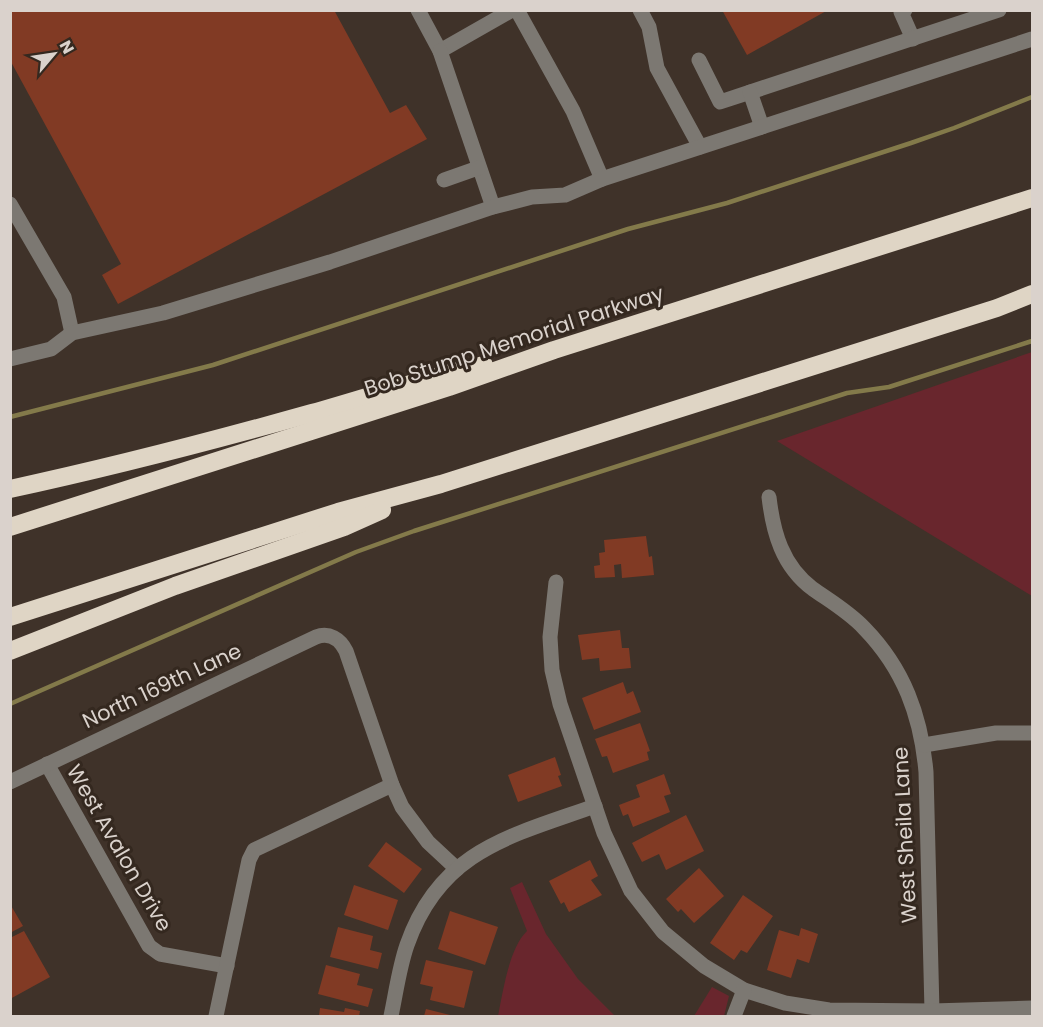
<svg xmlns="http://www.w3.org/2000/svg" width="1043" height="1027" font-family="Poppins,sans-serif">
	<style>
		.green { fill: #69262d }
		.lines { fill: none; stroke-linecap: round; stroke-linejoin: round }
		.stream { stroke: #837a4a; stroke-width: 4.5 }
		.building { fill: #813a24 }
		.minor { stroke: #7c7872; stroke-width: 15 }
		.highway { stroke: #dfd5c5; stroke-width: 18 }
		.labels { text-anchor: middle; stroke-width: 6; stroke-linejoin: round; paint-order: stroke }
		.street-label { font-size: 21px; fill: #dad2cc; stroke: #34281f }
	</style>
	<rect width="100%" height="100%" fill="#3f3229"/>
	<g class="green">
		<path d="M1032 352V596L777 441Z"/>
		<path d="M522 882 546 934 578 979 615 1016H498C503 992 509 948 527 931L510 888Z"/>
		<path d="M712 987 729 996 724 1016H694Z"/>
	</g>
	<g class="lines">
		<g class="stream">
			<path d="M10 417 213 365 628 229 727 203 911 143 954 128 1032 97"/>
			<path d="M10 704 356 552 414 531 847 393 889 387 1032 341"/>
		</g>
	</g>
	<g class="building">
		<path d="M10 10H334L390 113 406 105 427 139 118 304 102 275 121 264 10 60Z"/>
		<path d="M722 10H828L747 55Z"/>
		<path d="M646 536 649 557 652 556 654 575 622 578 621 564 614 565 615 577 595 578 594 566 600 565 599 553 605 552 604 540Z"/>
		<path d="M620 630 622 648H629L631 668 600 671 599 658 582 660 578 635Z"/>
		<path d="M623 682 627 694 633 691 641 712 594 730 582 698Z"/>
		<path d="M640 723 650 751 647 752 649 760 613 773 607 756 602 757 595 739Z"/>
		<path d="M555 757 561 775 558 776 562 786 518 802 508 775Z"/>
		<path d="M664 774 671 794 664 796 670 812 633 827 628 814 623 816 619 805 640 797 636 785Z"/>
		<path d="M686 815 704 851 666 870 659 854 642 862 632 843Z"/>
		<path d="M386 842 422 869 404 893 368 866Z"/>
		<path d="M590 860 598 876 591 880 602 895 569 912 564 902 561 904 549 881Z"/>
		<path d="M699 868 724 896 694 923 681 909 678 912 666 899Z"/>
		<path d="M354 885 398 900 388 930 344 915Z"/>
		<path d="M743 895 773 916 747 953 741 950 734 960 710 943Z"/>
		<path d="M10 904 23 926 10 933Z"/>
		<path d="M450 911 498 927 485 965 438 949Z"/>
		<path d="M338 927 373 936 370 950 382 953 378 969 330 957Z"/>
		<path d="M801 928 818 934 809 963 797 959 791 978 767 970 779 930 799 936Z"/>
		<path d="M24 931 50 977 10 999V938Z"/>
		<path d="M426 960 473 971 464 1008 430 1000 433 987 420 984Z"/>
		<path d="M326 965 360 974 357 985 373 989 368 1007 318 994Z"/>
		<path d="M320 1008 344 1012 345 1008 360 1011 359 1016H319Z"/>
		<path d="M426 1009 454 1016H424Z"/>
	</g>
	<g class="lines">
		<g class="minor">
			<path d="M418 10 440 51 512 10"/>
			<path d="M517 10 573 111 602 179"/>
			<path d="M640 10 649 27 657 68 700 147"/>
			<path d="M905 10 901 12 913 39"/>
			<path d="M440 51 493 207"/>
			<path d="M699 60 720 102 999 10"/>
			<path d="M750 92 762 127"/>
			<path d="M444 180 478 168"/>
			<path d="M10 204 64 297 72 333"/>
			<path d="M10 359 51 349 72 333 163 313 330 262 493 207 532 197 565 195 602 179 1032 39"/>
			<path d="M769 497C773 532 782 566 813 589 830 601 849 612 864 628 904 669 921 716 926 772L932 1011"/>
			<path d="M556 582 550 637 552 670 560 704 604 833 631 891 663 932 704 966 744 990 785 1003 829 1010 932 1011 1032 1008"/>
			<path d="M924 745 996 733H1032"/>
			<path d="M47 764 149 946 160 954 227 966"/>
			<path d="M10 782 316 637C329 632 340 639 346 651L392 785 402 807 428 842 457 869"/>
			<path d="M216 1016 249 860 254 850 392 785"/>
			<path d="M391 1016C396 993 399 968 407 945 440 850 511 836 595 806"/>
			<path d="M734 1016 744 990"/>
		</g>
		<g class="highway">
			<path d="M10 489C112 467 212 441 312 413 370 397 426 377 484 365"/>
			<path d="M10 527 449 387 554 350 1032 198"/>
			<path d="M10 617 338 512 441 484 997 308 1032 294"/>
			<path d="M10 651 175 586 344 527 382 510"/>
		</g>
	</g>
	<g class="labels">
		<g class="street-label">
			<text transform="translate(514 341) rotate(-18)" y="7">Bob Stump Memorial Parkway</text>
			<text transform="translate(162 686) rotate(-25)" y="7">North 169th Lane</text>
			<text transform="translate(905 835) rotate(-93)" y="7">West Sheila Lane</text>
			<text transform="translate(119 848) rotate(60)" y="7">West Avalon Drive</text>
		</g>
	</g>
	<rect width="1043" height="1027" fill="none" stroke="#dad2cc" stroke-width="24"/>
	<g transform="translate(54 54) rotate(61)" stroke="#34281f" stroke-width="4.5" paint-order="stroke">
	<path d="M0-4.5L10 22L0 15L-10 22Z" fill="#dad2cc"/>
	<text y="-9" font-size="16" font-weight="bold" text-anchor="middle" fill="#dad2cc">N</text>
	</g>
</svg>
